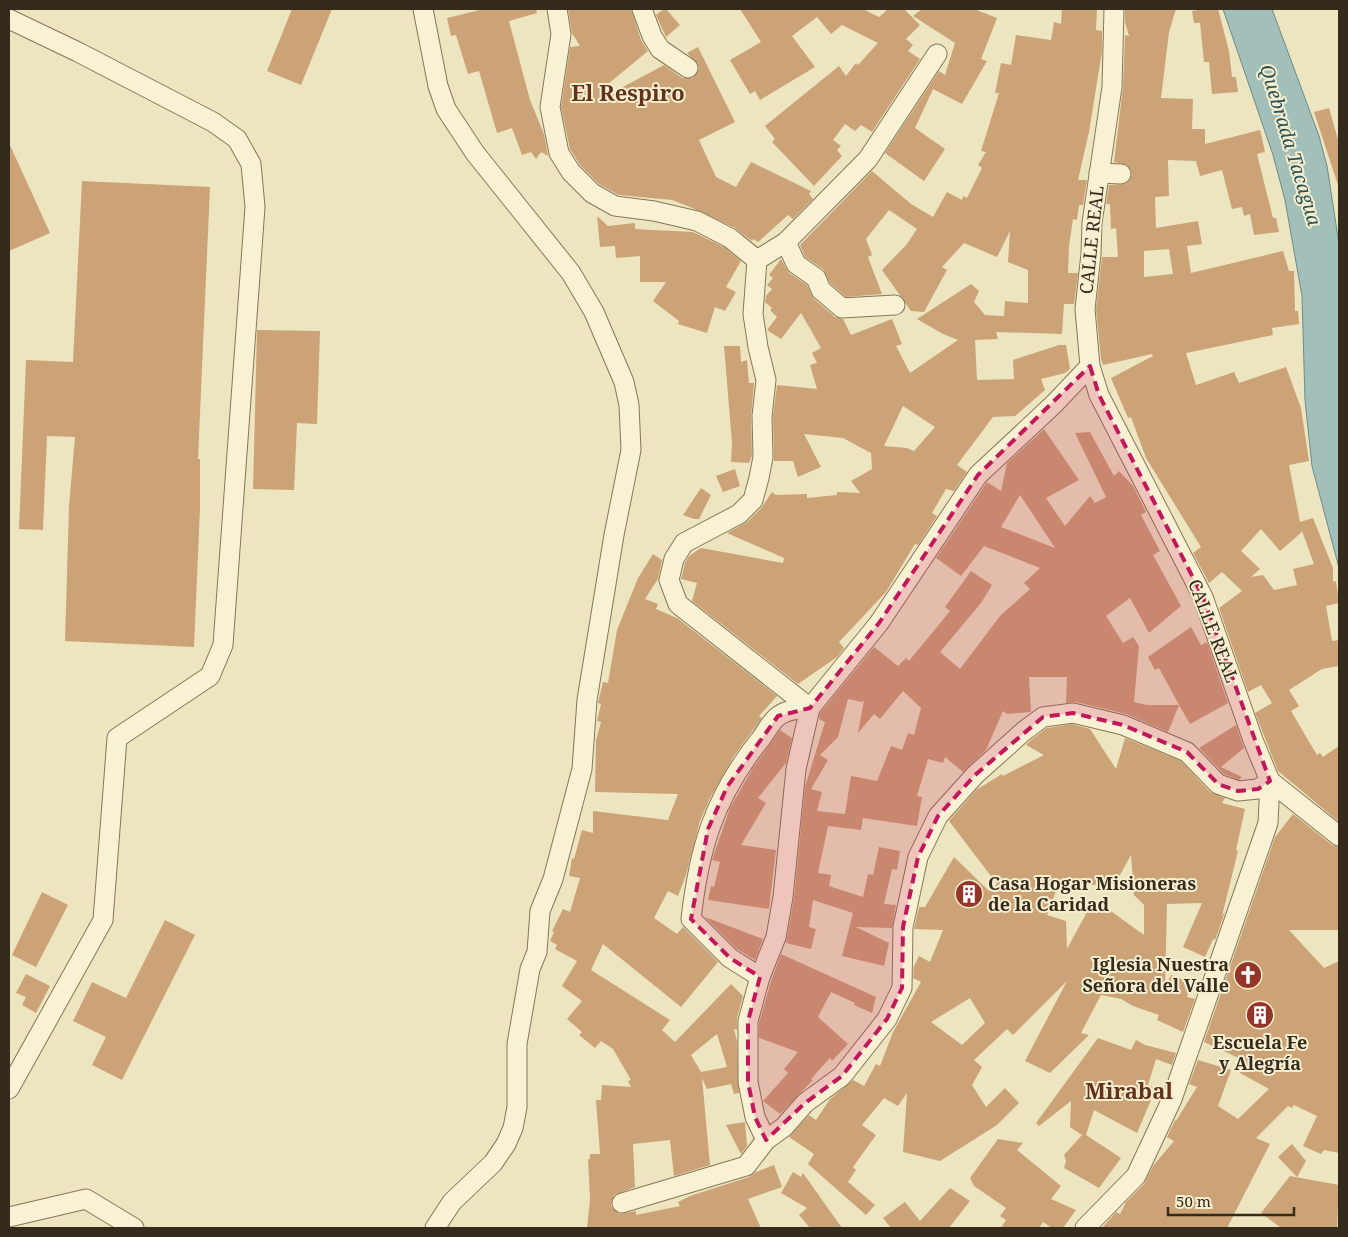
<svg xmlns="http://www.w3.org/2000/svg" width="1348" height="1237" font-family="'Noto Serif',serif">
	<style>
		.water { fill: #a3bfba; stroke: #6a8d88 }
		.building { fill: #cba376; fill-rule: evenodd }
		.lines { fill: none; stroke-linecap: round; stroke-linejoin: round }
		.street-casing { stroke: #867658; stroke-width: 21 }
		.street { stroke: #f8f1d3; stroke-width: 19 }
		.marked { fill: #c2185b; fill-opacity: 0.2; stroke: #c2185b; stroke-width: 4; stroke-dasharray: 10 6; stroke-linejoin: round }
		.labels { text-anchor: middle; stroke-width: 4; stroke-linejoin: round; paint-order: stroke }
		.street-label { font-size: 18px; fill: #352b1d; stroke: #f5eecf }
		.poi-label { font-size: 18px; font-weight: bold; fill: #352b1d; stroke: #f5eecf; text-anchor: start }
		.water-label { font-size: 19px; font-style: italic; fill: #2c5355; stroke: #f5eecf }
		.district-label { font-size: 22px; font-weight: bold; fill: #61331d; stroke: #f5eecf }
	</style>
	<rect width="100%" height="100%" fill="#ede5c0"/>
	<path class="water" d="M1223 9H1272L1319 136 1327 166 1339 244V568L1312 466 1305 400 1302 296 1285 200 1273 155Z"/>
	<g class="building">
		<path d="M292 9H332L301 85 267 71Z"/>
		<path d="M484 9H536L537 13 509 21 530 100 544 134 548 156 541 152 536 159 531 152 522 155 512 128 497 133 479 71 468 74 456 35 451 36 447 18Z"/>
		<path d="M568 9H631L641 40 648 51 602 89 606 96 664 65 682 78H693L699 69 698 64 687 53 698 47 735 122 699 140 716 177 736 187 751 162 811 191 809 194 813 199 793 219 788 215 758 242 753 239 752 241 735 228 690 207 672 200 619 195 599 184 580 165 570 149 561 107 570 47 580 46 572 33Z"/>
		<path d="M664 9H666L680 25 666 37 656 15Z"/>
		<path d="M740 9H863L879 17 888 9H904L920 25 906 39 913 45 908 51 920 59 872 132 861 125 855 131 845 124 833 140 841 146 837 150 842 156 814 186 772 142 775 139 765 126 839 66 846 76 856 63 858 65 878 43 842 25 831 34 817 17 792 36 815 67 760 100 755 91 750 94 730 60 761 42Z"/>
		<path d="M922 9H974L997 18 981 59 987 61 962 104 933 89 915 128 945 149 924 181 885 153 939 71 945 75 955 43 913 16Z"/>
		<path d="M1062 9H1097L1096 30 1102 31V51L1089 132 1078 180H1087L1083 205H1079L1077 220 1073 219 1069 246 1068 273H1078L1074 304H1064L1062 334 996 332 998 339 975 340 977 380 1014 379 1013 360 1059 345H1066L1070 369 1065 373 1041 379 1045 390 1015 416 993 417 957 465 967 472 954 491 946 489 932 513 937 516 918 545 915 544 886 592 839 642 844 648 837 657 798 684 692 601 697 583 681 579 685 563 689 556 701 548 783 563 784 558 727 533 747 522 761 508 772 492 776 495 807 494V498L837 495V492L860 493 851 481 872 469 871 453 843 438 804 434 821 467 798 477 793 461H774L773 416 777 385 817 389 810 365 817 363 812 353 821 348 801 313 781 339 767 330 777 317 770 310 772 308 765 302 766 296 772 289 767 285 773 278 769 275 781 259 789 273 807 285 814 299 835 317 843 319 851 335 892 319 902 344 896 346 910 373 958 340 943 334 917 319 971 284 979 291 974 302 985 315 1004 316 1005 301 1028 303V270L1008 262 1010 231 997 257 964 243 942 267 947 270 924 312 911 311 882 270 907 244 917 229 889 210 866 239 872 255 868 257 882 294 846 297 830 283 823 269 805 257 800 245 872 171 911 204 933 217 947 192 962 200 963 196 967 198 982 168 978 165 986 152 981 151 999 93H995L1001 63 1011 65 1016 35 1051 40 1054 22 1061 24ZM903 406 935 427 914 451 907 448 884 446Z"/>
		<path d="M1125 9H1176L1169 32 1161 98 1193 99 1192 129H1205V144L1260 130 1265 152 1257 154 1273 218H1276L1279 232 1254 235 1250 214 1244 216 1242 207 1232 209 1222 170 1200 176 1196 161 1168 160 1169 196 1155 197 1156 228 1198 221 1202 244 1187 246 1191 273 1283 251 1289 271H1294L1295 311H1298L1299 324 1272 328 1273 335 1186 353 1196 385 1234 372 1239 383 1286 367 1301 408 1309 461 1289 465 1300 522 1313 518 1333 568V582L1336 581 1339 603 1326 606 1332 641 1339 640V666L1322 669 1289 690 1299 706 1291 711 1317 755 1320 753 1323 757 1339 746V822L1278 771 1255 713 1272 703 1261 685 1248 692 1219 608 1242 591 1222 572 1209 583 1193 553 1201 547 1146 458 1131 417 1128 418 1111 378 1153 356 1152 354 1103 365 1101 359 1096 309 1102 257H1118L1116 228 1111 229 1110 204H1106L1109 185 1126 184 1132 175 1127 165 1114 162 1123 87 1125 35 1129 36 1125 22ZM1169 249 1173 274 1144 277V251ZM1301 528 1314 564 1293 569 1297 585 1274 590 1263 575 1251 577 1260 569 1241 551 1261 529 1280 551 1302 532Z"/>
		<path d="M1205 9H1218L1229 51 1232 77H1236L1238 92 1212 94 1209 62H1204L1200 23H1194L1192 11Z"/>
		<path d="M1329 108 1339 143 1338 185 1314 112Z"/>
		<path d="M9 143 50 233 9 251Z"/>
		<path d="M82 181 210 187 198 459H200V508L194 647 65 641 69 506 75 437 47 436 43 530 19 529 26 360 73 362Z"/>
		<path d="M597 216 608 226 635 223V229L693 232 724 247 741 261 726 287 736 292 725 311 715 307 707 333 678 324 679 321 653 301 666 282H640V256L616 258 615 246 600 247Z"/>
		<path d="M257 330 320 331 317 424 297 423 294 490 253 489Z"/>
		<path d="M724 346H740L741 362 747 360 749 383H754L751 416 752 456 749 463 731 462 732 443Z"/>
		<path d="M1044 429 1079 480 1046 498 1065 526 1090 496 1095 503 1106 497 1075 433 1090 432 1114 476 1119 471 1133 486 1146 512 1141 515 1160 551 1153 555 1181 606 1149 633 1130 598 1106 616 1123 643 1133 637 1139 646 1134 702 1147 705H1179L1159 668 1155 670 1148 657 1191 627 1201 645 1207 642 1228 703 1190 724 1179 705 1168 732 1126 714 1076 702 1066 703 1067 677H1029L1031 712 1007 714 1003 711 986 750 963 772 945 757 943 763 928 759 917 796 922 797 917 826 863 818 861 830 828 826 818 873 831 875 829 886 863 897 868 874 873 875 879 847 900 851 897 870 892 869 884 904 896 905 892 928 856 927 889 943 884 966 842 956 853 913 813 900 809 927 816 929 811 949 786 943 794 898 805 787 825 722 819 719 820 713 874 647 898 666 906 658 909 661 950 611 945 607 971 571 992 585 981 603 940 652 960 669 1000 616 1030 589 1024 583 1040 568 984 546 961 576 936 558 987 482 1001 491 1007 463ZM1020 495 1055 548 1001 527ZM903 691 921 708 914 735 908 733 902 750 891 746 877 781 851 776 845 814 817 811 822 792 811 789 828 760 820 755 838 737 848 699 862 702 864 700 858 733 874 714 880 719Z"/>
		<path d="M735 469 740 486 723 492 716 476Z"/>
		<path d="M701 488 711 495 699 519H694L683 515Z"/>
		<path d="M653 554 662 560 658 579 645 599 658 604 656 609 677 618 777 696 759 716 762 718 734 756 710 798 700 821 686 875 678 896 668 891 654 918 677 934 683 927 718 962 681 1007 603 944 591 970 670 1020 662 1030 675 1042 731 984 743 996 737 1018V1030L734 1029 737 1041 739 1093 734 1094 731 1084 707 1089 702 1078 710 1165 674 1176 670 1140 633 1144 635 1187 614 1195 611 1206 619 1214 636 1211V1215L680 1206 678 1202 690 1196 749 1177 756 1172 774 1165 782 1187 748 1199 761 1228H587L590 1199 588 1159H590V1154H600L596 1100H601L602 1085 631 1087 628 1081 631 1080 613 1049 601 1041 595 1048 579 1035 582 1032 567 1019 582 1001 562 986 577 961 555 949 557 945 550 941 554 932 552 931 563 909 570 912 580 878 569 876 572 858 574 859 582 830 593 833V811L668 820 678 794 595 792 596 740 601 722 597 721 601 704 598 703 603 682 608 683 617 630 638 578ZM717 1034 727 1067 701 1072 691 1055Z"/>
		<path d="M1072 724 1090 729 1116 769 1125 738 1181 761 1210 792 1225 798 1222 803 1245 809 1236 850 1238 851 1222 916 1225 912 1215 940 1213 939 1205 957 1183 947 1202 903 1167 904 1165 987 1171 975 1192 983 1187 997 1195 999 1183 1032 1157 1020 1159 1015 1133 1006 1121 999 1101 995 1081 1033 1089 1035 1050 1073 1025 1061 1067 981 1013 1035 1007 1029 974 1060 982 1067 972 1085 986 1107 1005 1088 1019 1103 997 1125 940 1161 903 1152 907 1093 898 1106 884 1098 862 1125 876 1135 853 1167 856 1170 848 1182 875 1205 866 1215 808 1164 814 1154 789 1137 809 1115 816 1120 830 1099 853 1080 864 1086 876 1064 880 1066 893 1032 921 982 913 978 914 966 919 956 930 962 943 930 914 929 919 907H925L954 857 989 891 997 884 949 821 976 790 1002 774 1003 776 1044 755 1026 745 1031 740 1047 728ZM1131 855 1134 895 1144 905V935L1094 899 1067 949 1066 921 1047 915 1056 891 1066 890 1065 886 1115 884ZM970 998 985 1023 962 1045 931 1022Z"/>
		<path d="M1236 725 1244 748 1221 767 1242 777 1239 780 1224 774 1199 748Z"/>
		<path d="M780 730 792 738 786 763 758 798 766 803 741 845 776 850 769 909 708 900 711 886 714 887 720 862 712 860 730 808 753 768Z"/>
		<path d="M1293 814 1332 845 1339 847 1338 930H1289L1324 968 1339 961V1153L1324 1150 1321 1154 1303 1146 1317 1116 1294 1105 1292 1108 1288 1106 1256 1138 1270 1144 1227 1228H1102L1116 1212 1120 1214 1126 1202 1144 1184 1153 1166 1174 1141 1167 1137 1175 1120 1176 1121 1197 1087 1189 1084 1198 1060 1231 1070 1218 1106 1238 1119 1269 1089 1240 1073 1245 1061 1204 1042 1275 837Z"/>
		<path d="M42 892 68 905 36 967 12 955Z"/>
		<path d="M705 917 763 939 755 960 737 949Z"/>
		<path d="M165 920 195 935 122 1080 92 1065 106 1037 73 1021 92 982 126 998Z"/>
		<path d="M781 954 876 997 872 1013 854 1005 855 1003 831 992 818 1017 848 1044 832 1061 830 1058 811 1079 813 1080 780 1114 763 1101 788 1073 784 1069 798 1052 759 1038V1023L771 981Z"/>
		<path d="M26 974 50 986 36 1013 22 1005 26 997 16 993Z"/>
		<path d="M1098 1038 1131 1050 1136 1040 1145 1045 1176 1053 1172 1065 1156 1059 1148 1085 1156 1088 1137 1133 1094 1110 1086 1135 1121 1158 1099 1188 1064 1168 1066 1161 1064 1155 1082 1135 1070 1127 1071 1101 1039 1126 1036 1123Z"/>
		<path d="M745 1122 747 1146 741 1154 726 1125Z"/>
		<path d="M998 1139 1023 1143 1017 1150 1061 1186 1051 1199 1076 1210 1063 1228H1052L1043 1222 1039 1228H1001L1006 1220 1000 1216 1006 1208 974 1186 970 1178Z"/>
		<path d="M1292 1144 1306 1161 1297 1177 1278 1157Z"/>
		<path d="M793 1172 801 1177 803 1173 842 1228H810L799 1215 807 1208 781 1193Z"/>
		<path d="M1290 1176 1339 1185 1337 1228H1281L1261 1213Z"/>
		<path d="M950 1188 970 1201 949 1228H891L883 1218 905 1202 920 1221Z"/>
	</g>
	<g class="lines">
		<defs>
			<g id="street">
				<path d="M423 9 438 86 446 109 475 153 571 273 594 312 624 382 629 405 631 450 614 535 587 700 582 769 553 879 540 911 537 952 530 969 517 1044V1107L513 1128 506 1144 493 1163 452 1202 435 1228"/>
				<path d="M557 9 561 34 550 107 559 153 571 172 592 193 615 206 654 211 697 221 730 238 757 260 753 314 758 347 766 380 762 416 763 457 759 478 753 500 739 514 684 543 674 559 669 580 678 604 810 708 796 769 783 897 776 937 760 977 748 1021V1082L755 1117 766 1140"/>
				<path d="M642 9 652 36 660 49 688 68"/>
				<path d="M9 19 78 52 213 122 237 139 251 164 255 207 223 645 210 676 117 738 103 920 9 1089"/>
				<path d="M1099 173 1121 174"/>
				<path d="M786 242 796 264 816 278 821 290 842 308 895 305"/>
				<path d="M757 260 786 242 868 159 937 54"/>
				<path d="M760 977 730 958 691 919C699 848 714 798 759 741 765 734 770 723 777 717 786 709 800 709 810 708L879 623 978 475 1054 404 1090 366"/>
				<path d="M622 1203 746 1166 766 1140 784 1127 805 1103 842 1076 887 1019 902 988 903 927 918 857 938 816 975 775 1024 731 1043 717 1073 713 1123 725 1187 752 1218 784 1238 791 1258 789 1270 781 1339 836"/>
				<path d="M9 1217 86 1199 134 1228"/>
				<path d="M1085 1228 1136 1176 1172 1099 1268 823 1270 781 1253 740 1203 597 1099 395 1090 366 1085 309 1091 254 1092 223 1112 87 1114 9"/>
			</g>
		</defs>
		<use href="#street" class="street-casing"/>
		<use href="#street" class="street"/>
	</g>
	<path class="marked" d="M1090 366 1099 395 1203 597 1270 781 1258 789 1238 791 1218 784 1187 752 1123 725 1073 713 1043 717 975 775 938 816 918 857 903 927 902 988 887 1019 842 1076 805 1103 766 1140 755 1117 748 1082V1021L760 977 730 958 691 919 708 829 727 787 778 716 810 708 879 623 978 475Z"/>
	<defs>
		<symbol id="building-disc" viewBox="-11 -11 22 22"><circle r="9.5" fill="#943529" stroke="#f5eecf"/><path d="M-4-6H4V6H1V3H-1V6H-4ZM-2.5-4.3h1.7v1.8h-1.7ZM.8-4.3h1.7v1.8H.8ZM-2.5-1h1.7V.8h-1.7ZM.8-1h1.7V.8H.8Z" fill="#fff"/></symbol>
		<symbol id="church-disc" viewBox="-11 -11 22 22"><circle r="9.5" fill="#943529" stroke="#f5eecf"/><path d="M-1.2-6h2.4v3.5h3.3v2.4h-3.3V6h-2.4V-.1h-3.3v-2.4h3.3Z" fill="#fff"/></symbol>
	</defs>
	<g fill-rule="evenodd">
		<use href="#building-disc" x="953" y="878" width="32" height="32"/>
		<use href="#church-disc" x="1232" y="959" width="32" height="32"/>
		<use href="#building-disc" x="1244" y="999" width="32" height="32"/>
	</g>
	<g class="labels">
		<g class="street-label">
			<text transform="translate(1092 240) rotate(-84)" y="6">CALLE REAL</text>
			<text transform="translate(1213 631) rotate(69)" y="6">CALLE REAL</text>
		</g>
		<g class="poi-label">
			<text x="988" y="890">Casa Hogar Misioneras<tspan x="988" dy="21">de la Caridad</tspan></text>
			<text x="1229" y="971" text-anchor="end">Iglesia Nuestra<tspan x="1229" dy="21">Señora del Valle</tspan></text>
			<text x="1260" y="1049" text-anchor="middle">Escuela Fe<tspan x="1260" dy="21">y Alegría</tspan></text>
		</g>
		<g class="water-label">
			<text transform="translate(1291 145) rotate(73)" y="7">Quebrada Tacagua</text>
		</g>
		<g class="district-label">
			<text x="628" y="101">El Respiro</text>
			<text x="1129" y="1099">Mirabal</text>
		</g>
	</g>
	<rect width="1348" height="1237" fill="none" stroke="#352b1d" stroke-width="20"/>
	<path d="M1168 1207v8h126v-8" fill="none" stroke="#352b1d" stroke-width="2.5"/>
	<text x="1176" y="1207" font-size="15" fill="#352b1d" stroke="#f5eecf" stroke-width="4" paint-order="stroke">50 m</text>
</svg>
